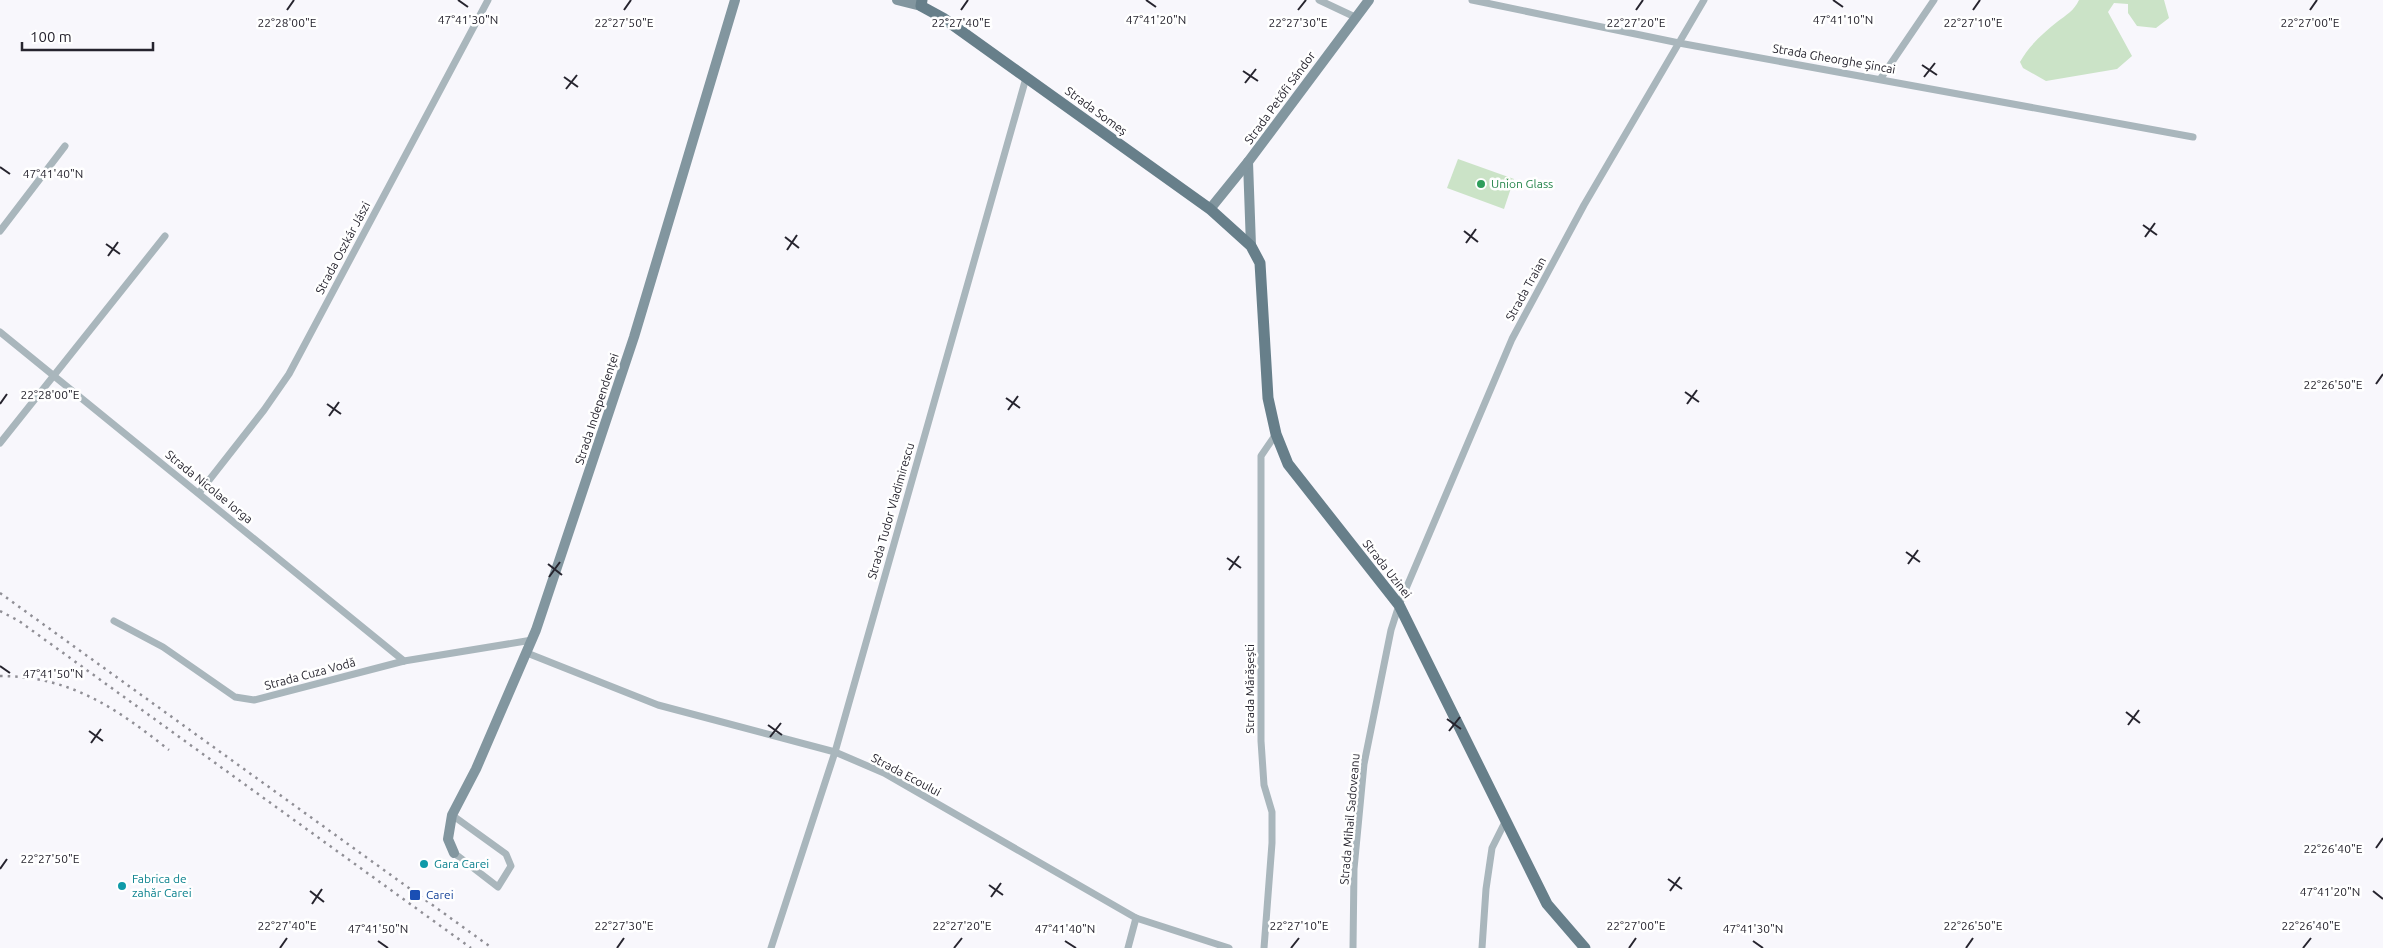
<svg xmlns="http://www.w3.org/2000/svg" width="2383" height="948" font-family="Ubuntu,sans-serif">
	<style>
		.green { fill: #cbe3c7 }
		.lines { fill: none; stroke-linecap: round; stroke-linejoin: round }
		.street { stroke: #a9b6bc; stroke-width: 7 }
		.secondary { stroke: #82969f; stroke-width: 10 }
		.primary { stroke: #677f8a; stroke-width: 11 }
		.rail { stroke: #908f96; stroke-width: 2.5; stroke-dasharray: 2.5 5; stroke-linecap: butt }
		.ticks { fill: none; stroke: #26242e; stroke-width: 2 }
		.leisure-dot { fill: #2e9e5b; stroke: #fff; stroke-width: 2 }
		.culture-dot { fill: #0f9aa8; stroke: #fff; stroke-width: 2 }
		.transit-dot { fill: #1a4fb4; stroke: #fff; stroke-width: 2 }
		.labels { text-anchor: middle; stroke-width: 5; stroke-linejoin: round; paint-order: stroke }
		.street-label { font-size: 12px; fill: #26242e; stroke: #fff }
		.leisure-label { font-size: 12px; fill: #27864d; stroke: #fff; text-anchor: start }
		.culture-label { font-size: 12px; fill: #0d838f; stroke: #fff; text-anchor: start }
		.transit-label { font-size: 12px; fill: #164399; stroke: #fff; text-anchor: start }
		.ticks-label { font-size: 12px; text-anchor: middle; fill: #26242e; stroke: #fff; stroke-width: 5; stroke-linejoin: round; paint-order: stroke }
	</style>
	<rect width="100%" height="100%" fill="#f8f7fc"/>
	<g class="green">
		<path d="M2079 0H2164L2169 18 2156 28 2137 26 2128 13V4L2114 3 2108 12 2132 56 2117 69 2046 81 2023 68 2020 62C2028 47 2043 33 2057 22 2066 15 2074 11 2079 0Z"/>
		<path d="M1458 159 1514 179 1504 209 1447 188Z"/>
	</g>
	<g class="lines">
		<g class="street">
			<path d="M1319 0 1355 17"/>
			<path d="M1472 0 1679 43 2193 137"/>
			<path d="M1881 78 1934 0"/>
			<path d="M0 231 65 146"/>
			<path d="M0 332 404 661"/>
			<path d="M0 443 165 236"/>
			<path d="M199 493 264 410 289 374 488 0"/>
			<path d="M114 621 163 647 235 697 254 700 404 661 532 640"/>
			<path d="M527 653 658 705 835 752 884 773 1136 918 1229 948"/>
			<path d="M452 815 506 854 511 866 498 887 454 853"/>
			<path d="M771 948 835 752 1026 78"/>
			<path d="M1128 948 1136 918"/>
			<path d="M1264 948 1272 843V812L1264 785 1261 741V456L1276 434"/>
			<path d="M1353 948 1354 869 1364 764 1391 630 1399 605 1512 339 1584 205 1704 0"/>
			<path d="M1482 948 1486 889 1492 848 1505 822"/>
		</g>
		<g class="secondary">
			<path d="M897 0 921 6"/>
			<path d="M1248 162 1251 246"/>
			<path d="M1210 209 1248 162 1369 0"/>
			<path d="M454 853 448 839 452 815 476 769 536 630 634 337 735 0"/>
		</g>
		<path class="primary" d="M922 0 921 6 943 18 1210 209 1251 246 1260 263 1268 398 1276 434 1288 464 1399 605 1547 904 1585 948"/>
		<g class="rail">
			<path d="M0 593 492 948"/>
			<path d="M0 611 19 621 471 948"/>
			<path d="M0 676C70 676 116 708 169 750"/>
		</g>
	</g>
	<path class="ticks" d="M458 0 468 7M1146 0 1156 7M1833 0 1843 7M287 10 294 0M624 10 631 0M961 10 968 0M1298 10 1306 0M1636 10 1643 0M1973 10 1980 0M2310 10 2317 0M1922 65 1937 75M1243 71 1258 81M564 77 578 87M1924 77 1935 63M1245 83 1256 69M566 89 577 75M0 167 10 174M2143 225 2157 235M1464 231 1478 242M785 237 799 248M2145 237 2155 223M1466 243 1476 229M106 244 120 254M787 250 797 235M108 256 118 242M2376 384 2383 374M1685 392 1699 402M1006 398 1020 408M0 404 7 394M327 404 341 414M1687 404 1697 390M1008 410 1018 396M329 416 339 402M1906 552 1920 562M1227 558 1241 568M548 564 562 575M1908 564 1918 550M1229 570 1239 556M549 577 560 562M0 666 10 673M2126 712 2140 723M1447 719 1461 729M768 725 782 735M2128 725 2139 710M89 731 103 741M1449 731 1460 717M770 737 781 723M91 743 101 729M2376 848 2383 838M0 869 7 859M1668 879 1682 889M989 885 1003 895M310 891 324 902M1670 891 1680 877M2373 891 2383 899M991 897 1001 883M312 904 322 889M378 941 388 948M1065 941 1076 948M1753 941 1763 948M280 948 287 938M617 948 624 938M954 948 962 938M1291 948 1299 938M1629 948 1636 938M1966 948 1973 938M2303 948 2311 938"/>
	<circle class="leisure-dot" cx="1481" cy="184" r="5"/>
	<g class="culture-dot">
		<circle cx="424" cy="864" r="5"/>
		<circle cx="122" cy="886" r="5"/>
	</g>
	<rect class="transit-dot" x="409" y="889" width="12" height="12" rx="2.5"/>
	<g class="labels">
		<g class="street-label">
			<text transform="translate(1834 59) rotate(10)" y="4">Strada Gheorghe Șincai</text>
			<text transform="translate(1280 98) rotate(-54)" y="4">Strada Petőfi Sándor</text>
			<text transform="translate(1096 111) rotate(36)" y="4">Strada Someș</text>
			<text transform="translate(343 248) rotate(-62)" y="4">Strada Oszkár Jászi</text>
			<text transform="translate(1526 289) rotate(-61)" y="4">Strada Traian</text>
			<text transform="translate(597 409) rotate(-72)" y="4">Strada Independenței</text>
			<text transform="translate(209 487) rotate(39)" y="4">Strada Nicolae Iorga</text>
			<text transform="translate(891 511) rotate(-74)" y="4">Strada Tudor Vladimirescu</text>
			<text transform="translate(1387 569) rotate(52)" y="4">Strada Uzinei</text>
			<text transform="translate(310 674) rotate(-15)" y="4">Strada Cuza Vodă</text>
			<text transform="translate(1250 689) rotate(-90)" y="4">Strada Mărășești</text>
			<text transform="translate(906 775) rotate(28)" y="4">Strada Ecoului</text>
			<text transform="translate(1350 819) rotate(-85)" y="4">Strada Mihail Sadoveanu</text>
		</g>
		<g class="leisure-label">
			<text x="1491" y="188">Union Glass</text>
		</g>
		<g class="culture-label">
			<text x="434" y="868">Gara Carei</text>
			<text x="132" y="883">Fabrica de<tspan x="132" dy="14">zahăr Carei</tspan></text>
		</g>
		<g class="transit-label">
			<text x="426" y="899">Carei</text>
		</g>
	</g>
	<g class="ticks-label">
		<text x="1843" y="24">47°41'10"N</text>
		<text x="468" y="24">47°41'30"N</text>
		<text x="1156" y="24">47°41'20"N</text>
		<text x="287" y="27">22°28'00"E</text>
		<text x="961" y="27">22°27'40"E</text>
		<text x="624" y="27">22°27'50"E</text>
		<text x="1298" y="27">22°27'30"E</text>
		<text x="1636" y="27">22°27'20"E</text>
		<text x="1973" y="27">22°27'10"E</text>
		<text x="2310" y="27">22°27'00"E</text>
		<text x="53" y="178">47°41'40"N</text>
		<text x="2333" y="389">22°26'50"E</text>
		<text x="50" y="399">22°28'00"E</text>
		<text x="53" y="678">47°41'50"N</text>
		<text x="2333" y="853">22°26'40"E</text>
		<text x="50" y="863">22°27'50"E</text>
		<text x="2330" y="896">47°41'20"N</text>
		<text x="287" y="930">22°27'40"E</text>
		<text x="624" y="930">22°27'30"E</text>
		<text x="962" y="930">22°27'20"E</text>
		<text x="1299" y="930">22°27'10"E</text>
		<text x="1636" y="930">22°27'00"E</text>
		<text x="1973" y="930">22°26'50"E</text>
		<text x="2311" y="930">22°26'40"E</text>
		<text x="378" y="933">47°41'50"N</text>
		<text x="1065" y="933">47°41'40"N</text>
		<text x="1753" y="933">47°41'30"N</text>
	</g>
	<path d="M22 42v8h131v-8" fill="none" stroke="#26242e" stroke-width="2.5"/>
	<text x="30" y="42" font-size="15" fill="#26242e" stroke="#ffffff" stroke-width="4" paint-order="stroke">100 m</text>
</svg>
